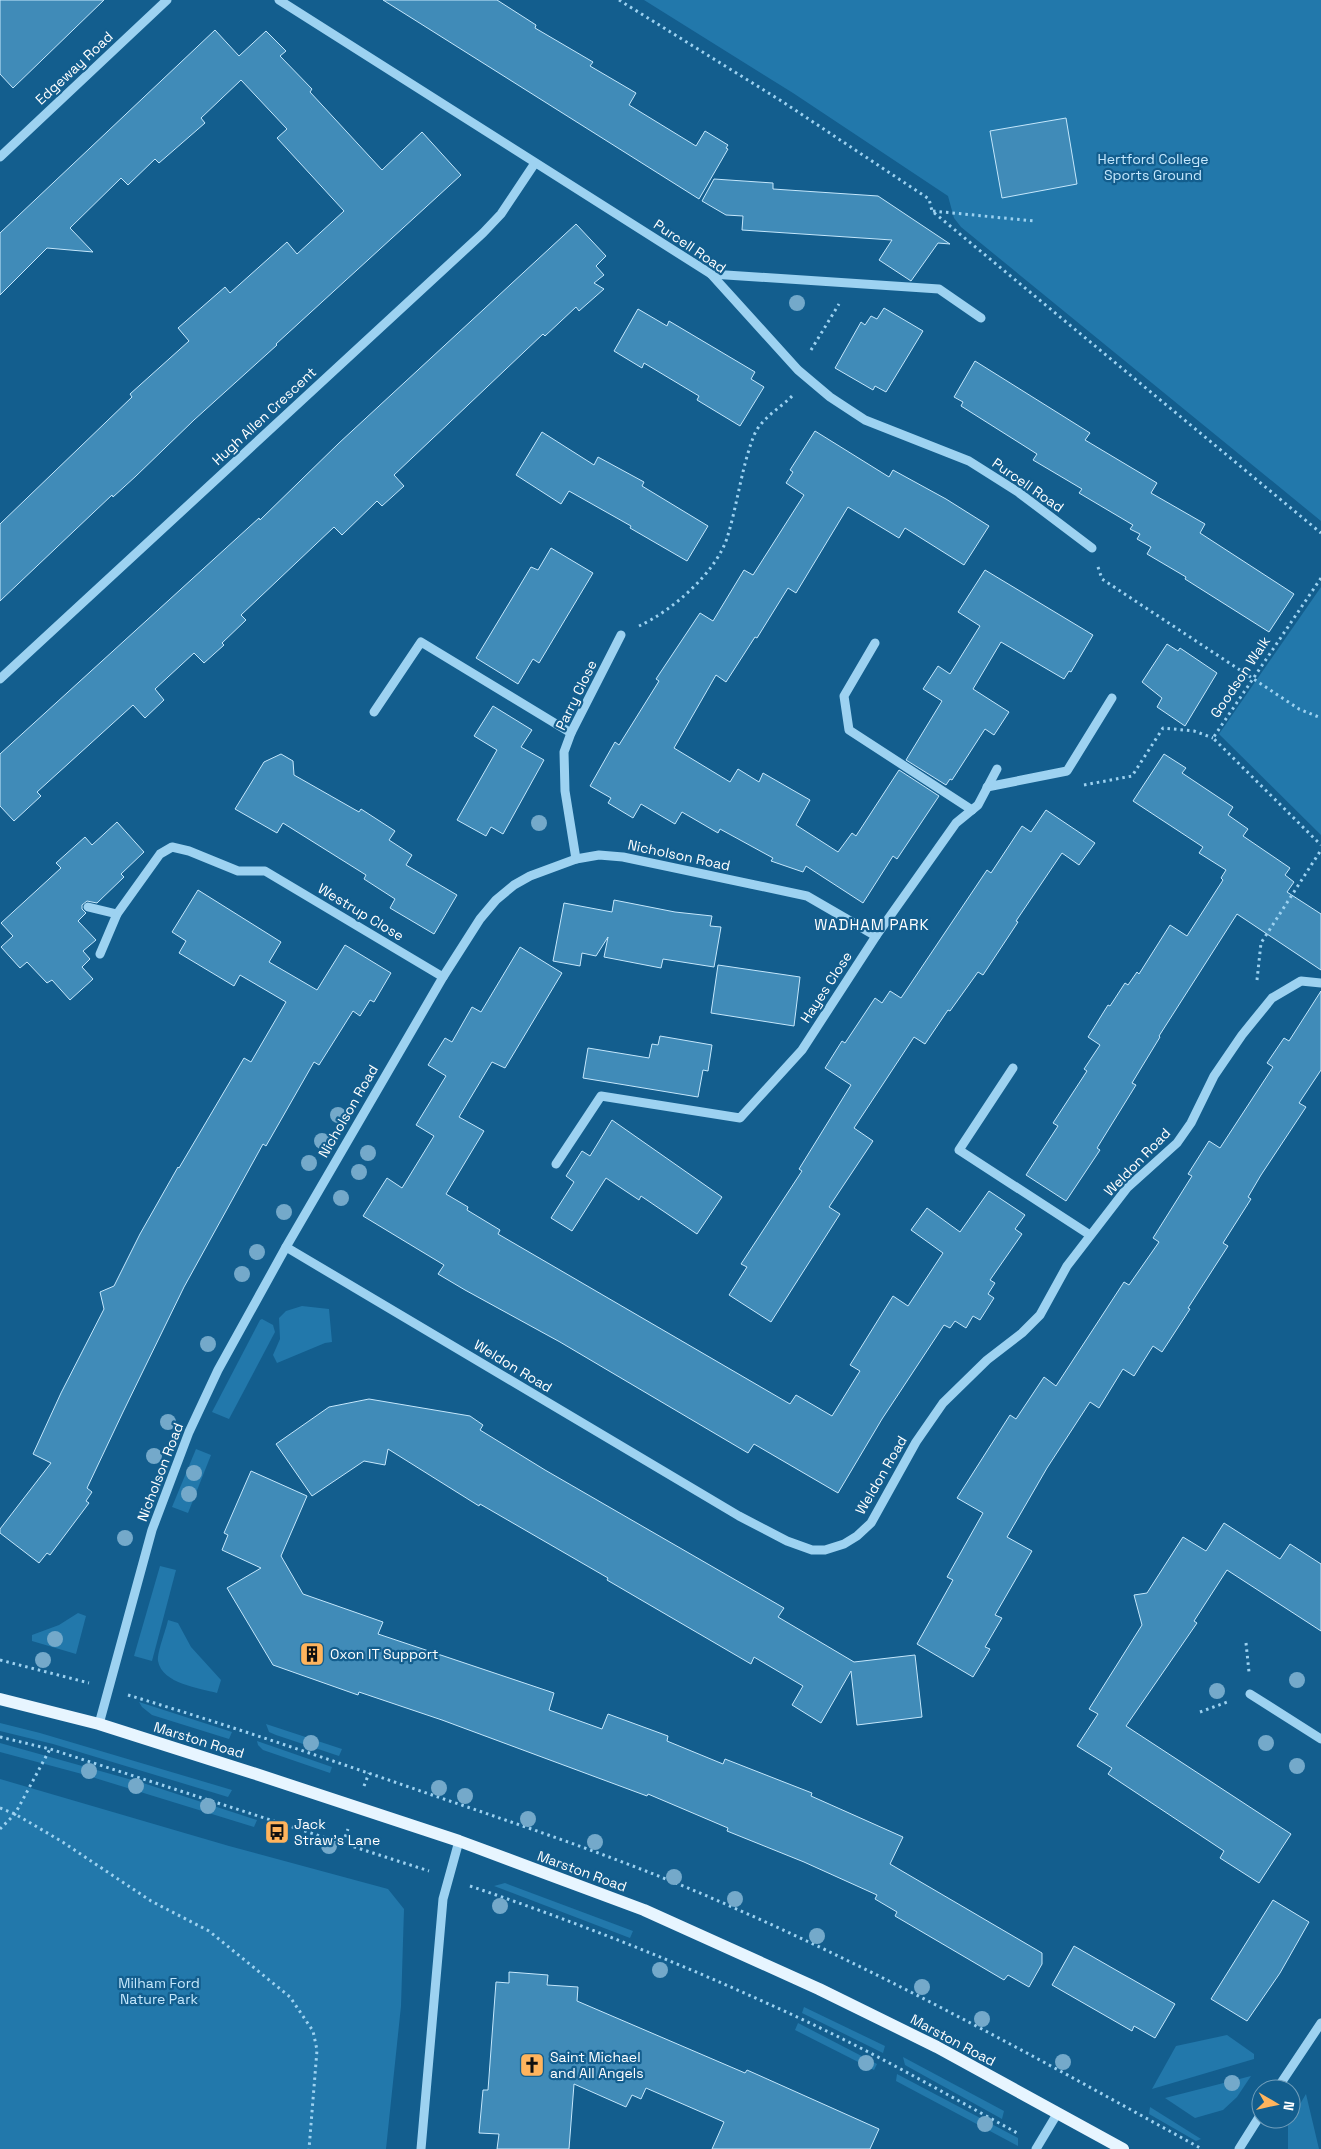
<svg xmlns="http://www.w3.org/2000/svg" width="1321" height="2149" font-family="'Space Grotesk',sans-serif">
	<style>
		.green { fill: #2278ab }
		.building { fill: #408bb8; stroke: #c4e7fc }
		.lines { fill: none; stroke-linecap: round; stroke-linejoin: round }
		.path { stroke: #9dd2f1; stroke-width: 3; stroke-dasharray: 2.5 4; stroke-linecap: butt }
		.minor { stroke: #9dd2f1; stroke-width: 9 }
		.major { stroke: #e7f5ff; stroke-width: 12 }
		.tree { fill: #74a9ca }
		.labels { text-anchor: middle; stroke-width: 4.5; stroke-linejoin: round; paint-order: stroke }
		.street-label { font-size: 14px; fill: #fff; stroke: #135e8e }
		.park-label { font-size: 14px; fill: #c4e7fc; stroke: #135e8e }
		.poi-label { font-size: 14px; fill: #fff; stroke: #135e8e; text-anchor: start }
		.neighbourhood-label { font-size: 15px; letter-spacing: 1px; fill: #fff; stroke: #135e8e }
	</style>
	<rect width="100%" height="100%" fill="#135e8e"/>
	<g class="green">
		<path d="M644 0H1321V521L961 227 954 218 948 196 793 93Z"/>
		<path d="M1321 587V835L1219 734Z"/>
		<path d="M302 1306 329 1309 332 1342 325 1343 277 1363 273 1355 280 1339 279 1318 286 1311Z"/>
		<path d="M262 1319 273 1325 275 1332 229 1419 212 1412 260 1320Z"/>
		<path d="M196 1449 211 1455 188 1513 172 1507Z"/>
		<path d="M160 1566 176 1570 152 1661 134 1656Z"/>
		<path d="M78 1613 86 1616 76 1654 32 1641V1635L59 1625Z"/>
		<path d="M168 1620 178 1623 191 1647 221 1680 217 1693C200 1688 162 1684 158 1661 157 1652 166 1630 168 1620Z"/>
		<path d="M139 1702 232 1732 229 1739 152 1715 142 1707Z"/>
		<path d="M0 1723 40 1733 232 1790 228 1797 53 1744 0 1731Z"/>
		<path d="M266 1724 342 1749 339 1756 276 1735 269 1732Z"/>
		<path d="M257 1741 332 1767 330 1773 263 1750 258 1745Z"/>
		<path d="M0 1743 143 1783 257 1820 254 1827 82 1774 0 1752Z"/>
		<path d="M0 1779 229 1846 388 1889 404 1909 401 2006 386 2149H0Z"/>
		<path d="M505 1883 633 1931 630 1938 494 1886Z"/>
		<path d="M804 2007 885 2046 883 2053 802 2013Z"/>
		<path d="M798 2023 877 2064 874 2070 795 2030Z"/>
		<path d="M1227 2035 1254 2054V2059L1152 2089 1176 2046Z"/>
		<path d="M903 2057 1004 2111 1002 2119 905 2065Z"/>
		<path d="M897 2074 1018 2138V2146L896 2081Z"/>
		<path d="M1251 2076 1237 2097 1223 2110 1195 2118 1165 2098Z"/>
		<path d="M1306 2094 1319 2149H1288V2120L1291 2119Z"/>
		<path d="M1150 2107 1201 2139 1196 2141 1149 2114Z"/>
	</g>
	<g class="building">
		<path d="M0 0H104L13 88 0 74Z"/>
		<path d="M383 0H497L536 25 535 28 593 62 590 66 636 93 629 105 696 146 705 131 728 145 726 148 728 149 699 199Z"/>
		<path d="M215 30 239 56 266 31 286 51 280 56 312 89 310 92 382 170 422 132 461 175 276 344 277 345 194 420 136 476 113 497 112 495 0 601V524L132 397 130 394 189 341 178 328 225 287 230 293 287 242 297 254 344 211 277 138 287 129 241 80 201 118 205 123 159 163 155 159 128 185 121 178 70 228 93 252 47 248 0 295V233Z"/>
		<path d="M1066 118 1077 184 1002 198 990 131Z"/>
		<path d="M714 179 773 183V189L878 196 950 244 938 243 911 281 879 260 892 240 742 230 743 216 726 215 702 201Z"/>
		<path d="M576 224 606 256 596 266 604 275 594 283 604 289 579 311 576 307 545 336 543 334 394 475 404 486 382 506 377 501 342 535 334 527 241 615 246 620 222 643 224 645 204 663 194 653 155 689 164 700 145 718 133 705 37 792 41 796 14 821 0 806V754L259 518 260 520 339 443Z"/>
		<path d="M884 308 923 331 886 392 875 386 873 390 835 368 861 322 865 325 871 316 877 319Z"/>
		<path d="M638 309 667 326 669 321 755 372 751 379 764 387 740 426 697 400 699 396 644 363 642 368 614 351Z"/>
		<path d="M975 361 1090 433 1085 440 1157 483 1151 493 1205 524 1200 533 1294 594 1269 632 1185 579 1186 577 1147 554 1151 547 1137 539 1140 534 1130 529 1133 525 1079 493 1082 489 1033 460 1037 454 961 406 963 402 954 397Z"/>
		<path d="M815 431 889 477 893 470 946 499 989 526 964 565 905 528 899 538 848 507 796 593 788 588 757 638 755 637 726 682 716 675 674 748 730 782 738 769 759 782 763 773 810 800 796 825 838 852 852 833 856 836 899 770 939 796 897 859 893 856 863 903 806 866 803 872 771 861 773 858 720 829 718 833 682 812 675 824 641 804 633 818 608 803 611 798 590 786 615 742 619 745 659 681 656 679 700 613 713 621 744 570 753 575 804 495 786 483 793 472 790 470Z"/>
		<path d="M542 432 594 465 598 457 644 482 642 486 708 526 687 561 630 528 631 526 569 491 561 504 516 475Z"/>
		<path d="M551 548 593 573 539 663 533 659 518 684 476 658 531 567 538 570Z"/>
		<path d="M985 570 1093 635 1071 672 1069 671 1064 679 1001 642 973 689 1009 712 994 735 985 729 952 780 950 779 946 785 906 760 942 701 923 689 938 666 950 674 980 626 958 612Z"/>
		<path d="M1167 644 1178 651 1180 648 1217 673 1185 726 1157 707 1162 698 1142 682Z"/>
		<path d="M493 706 532 730 521 747 544 760 503 834 491 827 486 836 457 820 497 750 474 736Z"/>
		<path d="M281 754 293 761 294 775 359 812 361 809 395 831 389 840 412 855 406 865 457 895 434 934 390 908 395 899 364 879 366 875 283 823 277 833 235 809 264 762Z"/>
		<path d="M1164 754 1186 768 1182 773 1233 807 1228 815 1248 829 1243 836 1290 868 1285 875 1294 882 1287 892 1321 914V970L1237 914 1159 1036 1160 1037 1132 1083 1136 1085 1097 1148 1100 1150 1066 1201 1026 1175 1058 1126 1053 1123 1087 1071 1084 1069 1100 1045 1088 1037 1108 1005 1110 1006 1125 983 1128 985 1137 972 1139 974 1170 925 1187 936 1223 880 1221 878 1226 870 1199 853 1203 847 1133 801Z"/>
		<path d="M1046 810 1095 843 1079 865 1062 853 1016 921 1018 922 983 975 978 972 950 1011 948 1010 925 1044 914 1037 854 1128 873 1141 829 1207 840 1214 771 1322 729 1295 747 1267 741 1264 802 1171 799 1169 851 1085 825 1068 842 1041 845 1043 875 998 882 1003 890 991 901 998 987 870 991 873 1022 826 1031 832Z"/>
		<path d="M117 822 144 852 121 874 124 877 97 903 87 901 82 905V909L86 913 78 921 96 940 83 951 90 959 82 967 93 979 70 1000 52 980 47 983 27 962 20 968 1 947 13 936 1 923 61 868 56 863 85 837 92 845Z"/>
		<path d="M198 890 281 942 269 962 317 990 345 945 391 973 374 1002 370 1000 360 1016 353 1011 319 1065 314 1062 266 1146 263 1144 184 1287 123 1412 87 1488 92 1492 86 1501 89 1503 50 1555 47 1553 39 1563 0 1533V1529L51 1463 33 1454 61 1393 104 1309 100 1292 114 1286 140 1234 178 1167 179 1168 244 1058 251 1062 286 1002 240 975 234 986 179 953 186 941 172 932Z"/>
		<path d="M614 900 675 912 712 916 710 926 721 927 714 967 663 959 661 968 604 957 608 937 596 956 582 953 580 966 553 961 564 903 612 912Z"/>
		<path d="M520 947 562 973 505 1068 492 1062 459 1117 484 1131 446 1194 468 1207 467 1210 500 1230 498 1234 790 1404 796 1395 832 1416 860 1371 850 1365 893 1296 908 1306 943 1253 911 1230 927 1208 960 1232 989 1191 1025 1215 1015 1229 1022 1234 990 1280 995 1283 988 1294 994 1298 980 1320 973 1316 966 1328 955 1321 950 1328 944 1325 882 1419 838 1493 754 1444 748 1453 560 1342 465 1290 438 1274 444 1265 363 1216 387 1178 402 1188 434 1136 416 1125 446 1076 428 1065 445 1038 452 1042 472 1007 481 1012Z"/>
		<path d="M718 965 800 977 794 1026 711 1013Z"/>
		<path d="M1321 991V1070L1299 1103 1306 1107 1261 1175 1248 1197 1251 1199 1223 1243 1228 1246 1188 1308 1190 1309 1162 1352 1153 1346 1134 1376 1123 1369 1099 1408 1090 1402 1047 1468 1007 1537 1032 1551 995 1615 1002 1618 985 1647 990 1649 973 1677 917 1644 953 1580 947 1577 983 1513 957 1498 1010 1415 1016 1419 1044 1377 1056 1386 1124 1282 1129 1285 1159 1242 1153 1238 1192 1176 1188 1174 1209 1141 1220 1148 1273 1067 1267 1063 1284 1038 1289 1041Z"/>
		<path d="M660 1036 712 1045 708 1071 703 1070 698 1097 583 1078 588 1048 649 1058 652 1044 658 1045Z"/>
		<path d="M612 1120 722 1197 697 1234 641 1196 639 1200 606 1178 572 1231 551 1218 574 1182 566 1176 582 1151 590 1156Z"/>
		<path d="M369 1399 470 1416 483 1425 480 1430 545 1470 784 1608 778 1617 854 1662 915 1655 922 1717 857 1725 851 1671 821 1723 792 1705 803 1686 754 1657 751 1664 607 1580 608 1578 480 1504 479 1506 388 1449 385 1465 364 1461 312 1496 276 1444 329 1407Z"/>
		<path d="M251 1471 307 1496 281 1556 303 1594 383 1622 378 1634 554 1693 549 1710 602 1729 608 1714 668 1736 667 1741 723 1764 725 1759 812 1793 811 1796 903 1837 890 1864 1042 1953V1964L1029 1987 1008 1975 1004 1980 895 1916 897 1912 875 1899 877 1895 804 1862 727 1831 728 1828 648 1794 647 1796 442 1720 359 1692 358 1695 273 1665 227 1588 261 1568 222 1550 228 1535 224 1533Z"/>
		<path d="M1224 1523 1280 1559 1290 1544 1321 1564V1631L1227 1570 1194 1621 1197 1623 1126 1726 1291 1834 1259 1883 1220 1858 1224 1851 1108 1774 1112 1768 1077 1746 1098 1714 1089 1709 1142 1625 1134 1595 1147 1593 1183 1537 1206 1551Z"/>
		<path d="M1273 1900 1309 1922 1280 1973 1247 2021 1211 1999Z"/>
		<path d="M1074 1946 1175 2004 1155 2038 1134 2026 1132 2031 1052 1985Z"/>
		<path d="M509 1972 548 1975 547 1985 578 1987 577 2001 745 2073 747 2070 879 2129 870 2149H712L724 2122 646 2088 641 2099 632 2095 626 2107 574 2084 569 2149H497L499 2134 479 2133 483 2090H488L496 1982 509 1983Z"/>
	</g>
	<g class="lines">
		<g class="path">
			<path d="M619 0 783 102 929 199 932 211 1321 533"/>
			<path d="M933 211 1034 221"/>
			<path d="M811 350 839 304"/>
			<path d="M1098 567 1102 579 1299 709 1321 718"/>
			<path d="M1321 578 1213 738 1321 845"/>
			<path d="M639 626C672 611 718 571 728 535 737 505 742 467 753 438 760 418 780 409 794 394"/>
			<path d="M1084 785 1132 776 1163 728 1194 731 1213 738"/>
			<path d="M1257 980 1261 943 1321 850"/>
			<path d="M1246 1643 1249 1672"/>
			<path d="M0 1660 89 1683"/>
			<path d="M128 1695C231 1726 334 1761 435 1796 535 1830 636 1864 732 1907 894 1978 1048 2064 1202 2149"/>
			<path d="M1200 1712 1230 1701"/>
			<path d="M0 1737 50 1749 429 1871"/>
			<path d="M364 1786 369 1773"/>
			<path d="M0 1808 15 1814 61 1841 151 1901 209 1931 290 1997 313 2031 317 2050 309 2149"/>
			<path d="M0 1829 15 1814 50 1749"/>
			<path d="M343 1843 348 1829"/>
			<path d="M470 1886C582 1924 690 1967 797 2017 873 2052 946 2094 1019 2134"/>
		</g>
		<g class="minor">
			<path d="M279 0 711 274 798 370 830 397 865 420 969 461 1018 492 1092 548"/>
			<path d="M0 157 167 0"/>
			<path d="M711 274 939 289 981 318"/>
			<path d="M875 643 844 696 849 730 972 810"/>
			<path d="M0 679 483 233 501 214 535 163"/>
			<path d="M374 712 421 642 571 733"/>
			<path d="M987 787 1067 771 1112 698"/>
			<path d="M576 859 565 791 564 752 571 733 621 635"/>
			<path d="M88 907 117 914"/>
			<path d="M100 954 117 914 160 854 172 847 189 851 238 871H265L443 977"/>
			<path d="M1013 1068 959 1150 1090 1235"/>
			<path d="M556 1164 601 1096 740 1118 802 1050 876 936 956 823 978 805 997 769"/>
			<path d="M286 1247 739 1516 787 1541 812 1550H825L844 1544 857 1536 871 1523 916 1442 943 1403 987 1360 1022 1333 1040 1315 1067 1266 1127 1188 1177 1143 1191 1123 1214 1076 1242 1035 1272 998 1301 981 1321 983"/>
			<path d="M1250 1694 1321 1739"/>
			<path d="M99 1724 152 1530 189 1432 218 1370 286 1247 443 977 480 919 496 900 514 885 530 876 576 859 599 855 623 857 807 896 876 936"/>
			<path d="M1277 2089 1321 2023"/>
			<path d="M421 2149 443 1899 459 1841"/>
			<path d="M1036 2149 1057 2114"/>
			<path d="M1239 2149 1261 2114"/>
		</g>
		<path class="major" d="M0 1699 99 1724 259 1775 459 1841 644 1910 819 1989 937 2047 1123 2149"/>
	</g>
	<g class="tree">
		<circle cx="797" cy="303" r="8"/>
		<circle cx="539" cy="823" r="8"/>
		<circle cx="338" cy="1115" r="8"/>
		<circle cx="322" cy="1141" r="8"/>
		<circle cx="368" cy="1153" r="8"/>
		<circle cx="309" cy="1163" r="8"/>
		<circle cx="359" cy="1172" r="8"/>
		<circle cx="341" cy="1198" r="8"/>
		<circle cx="284" cy="1212" r="8"/>
		<circle cx="257" cy="1252" r="8"/>
		<circle cx="242" cy="1274" r="8"/>
		<circle cx="208" cy="1344" r="8"/>
		<circle cx="168" cy="1422" r="8"/>
		<circle cx="154" cy="1456" r="8"/>
		<circle cx="194" cy="1473" r="8"/>
		<circle cx="189" cy="1494" r="8"/>
		<circle cx="125" cy="1538" r="8"/>
		<circle cx="55" cy="1639" r="8"/>
		<circle cx="43" cy="1660" r="8"/>
		<circle cx="1297" cy="1680" r="8"/>
		<circle cx="1217" cy="1691" r="8"/>
		<circle cx="311" cy="1743" r="8"/>
		<circle cx="1266" cy="1743" r="8"/>
		<circle cx="1297" cy="1766" r="8"/>
		<circle cx="89" cy="1771" r="8"/>
		<circle cx="136" cy="1786" r="8"/>
		<circle cx="439" cy="1788" r="8"/>
		<circle cx="465" cy="1796" r="8"/>
		<circle cx="208" cy="1806" r="8"/>
		<circle cx="528" cy="1819" r="8"/>
		<circle cx="595" cy="1842" r="8"/>
		<circle cx="329" cy="1846" r="8"/>
		<circle cx="674" cy="1877" r="8"/>
		<circle cx="735" cy="1899" r="8"/>
		<circle cx="500" cy="1906" r="8"/>
		<circle cx="817" cy="1936" r="8"/>
		<circle cx="660" cy="1970" r="8"/>
		<circle cx="922" cy="1987" r="8"/>
		<circle cx="982" cy="2019" r="8"/>
		<circle cx="1063" cy="2062" r="8"/>
		<circle cx="866" cy="2063" r="8"/>
		<circle cx="1232" cy="2083" r="8"/>
		<circle cx="985" cy="2124" r="8"/>
	</g>
	<defs>
		<symbol id="building-square" viewBox="-11 -11 22 22"><rect x="-9" y="-9" width="18" height="18" rx="4" fill="#ffb45d" stroke="#135e8e"/><path d="M-4-6H4V6H1V3H-1V6H-4ZM-2.5-4.3h1.7v1.8h-1.7ZM.8-4.3h1.7v1.8H.8ZM-2.5-1h1.7V.8h-1.7ZM.8-1h1.7V.8H.8Z" fill="#111"/></symbol>
		<symbol id="bus-square" viewBox="-11 -11 22 22"><rect x="-9" y="-9" width="18" height="18" rx="4" fill="#ffb45d" stroke="#135e8e"/><path d="M-5-6H5V4H4V6H2V4H-2V6H-4V4H-5ZM-3.5-4V0h7V-4ZM-3.5 1.2v1.5H-2V1.2ZM2 1.2v1.5H3.5V1.2Z" fill="#111"/></symbol>
		<symbol id="church-square" viewBox="-11 -11 22 22"><rect x="-9" y="-9" width="18" height="18" rx="4" fill="#ffb45d" stroke="#135e8e"/><path d="M-1.2-6h2.4v3.5h3.3v2.4h-3.3V6h-2.4V-.1h-3.3v-2.4h3.3Z" fill="#111"/></symbol>
	</defs>
	<g fill-rule="evenodd">
		<use href="#building-square" x="298" y="1640" width="28" height="28"/>
		<use href="#bus-square" x="263" y="1818" width="28" height="28"/>
		<use href="#church-square" x="518" y="2051" width="28" height="28"/>
	</g>
	<g class="labels">
		<g class="street-label">
			<text transform="translate(74 68) rotate(-43)" y="5">Edgeway Road</text>
			<text transform="translate(690 246) rotate(34)" y="5">Purcell Road</text>
			<text transform="translate(264 416) rotate(-43)" y="5">Hugh Allen Crescent</text>
			<text transform="translate(1028 485) rotate(35)" y="5">Purcell Road</text>
			<text transform="translate(1240 677) rotate(-56)" y="5">Goodson Walk</text>
			<text transform="translate(576 695) rotate(-64)" y="5">Parry Close</text>
			<text transform="translate(679 855) rotate(12)" y="5">Nicholson Road</text>
			<text transform="translate(361 912) rotate(31)" y="5">Westrup Close</text>
			<text transform="translate(826 987) rotate(-57)" y="5">Hayes Close</text>
			<text transform="translate(348 1111) rotate(-60)" y="5">Nicholson Road</text>
			<text transform="translate(1137 1162) rotate(-46)" y="5">Weldon Road</text>
			<text transform="translate(513 1366) rotate(31)" y="5">Weldon Road</text>
			<text transform="translate(160 1472) rotate(-69)" y="5">Nicholson Road</text>
			<text transform="translate(881 1475) rotate(-60)" y="5">Weldon Road</text>
			<text transform="translate(199 1740) rotate(17)" y="5">Marston Road</text>
			<text transform="translate(582 1871) rotate(20)" y="5">Marston Road</text>
			<text transform="translate(953 2040) rotate(28)" y="5">Marston Road</text>
		</g>
		<g class="park-label">
			<text x="1153" y="164">Hertford College<tspan x="1153" dy="16">Sports Ground</tspan></text>
			<text x="159" y="1988">Milham Ford<tspan x="159" dy="16">Nature Park</tspan></text>
		</g>
		<g class="poi-label">
			<text x="330" y="1659">Oxon IT Support</text>
			<text x="294" y="1829">Jack<tspan x="294" dy="16">Straw's Lane</tspan></text>
			<text x="550" y="2062">Saint Michael<tspan x="550" dy="16">and All Angels</tspan></text>
		</g>
		<g class="neighbourhood-label">
			<text x="872" y="930">WADHAM PARK</text>
		</g>
	</g>
	<g transform="translate(1276 2104) rotate(99)"><circle r="24" fill="#135e8e" stroke="#719ebb"/>
	<path d="M0-4L9 19L0 12L-9 19Z" fill="#ffb45d"/>
	<text y="-8" font-size="14" font-weight="bold" text-anchor="middle" fill="#ffffff">N</text>
	</g>
</svg>
